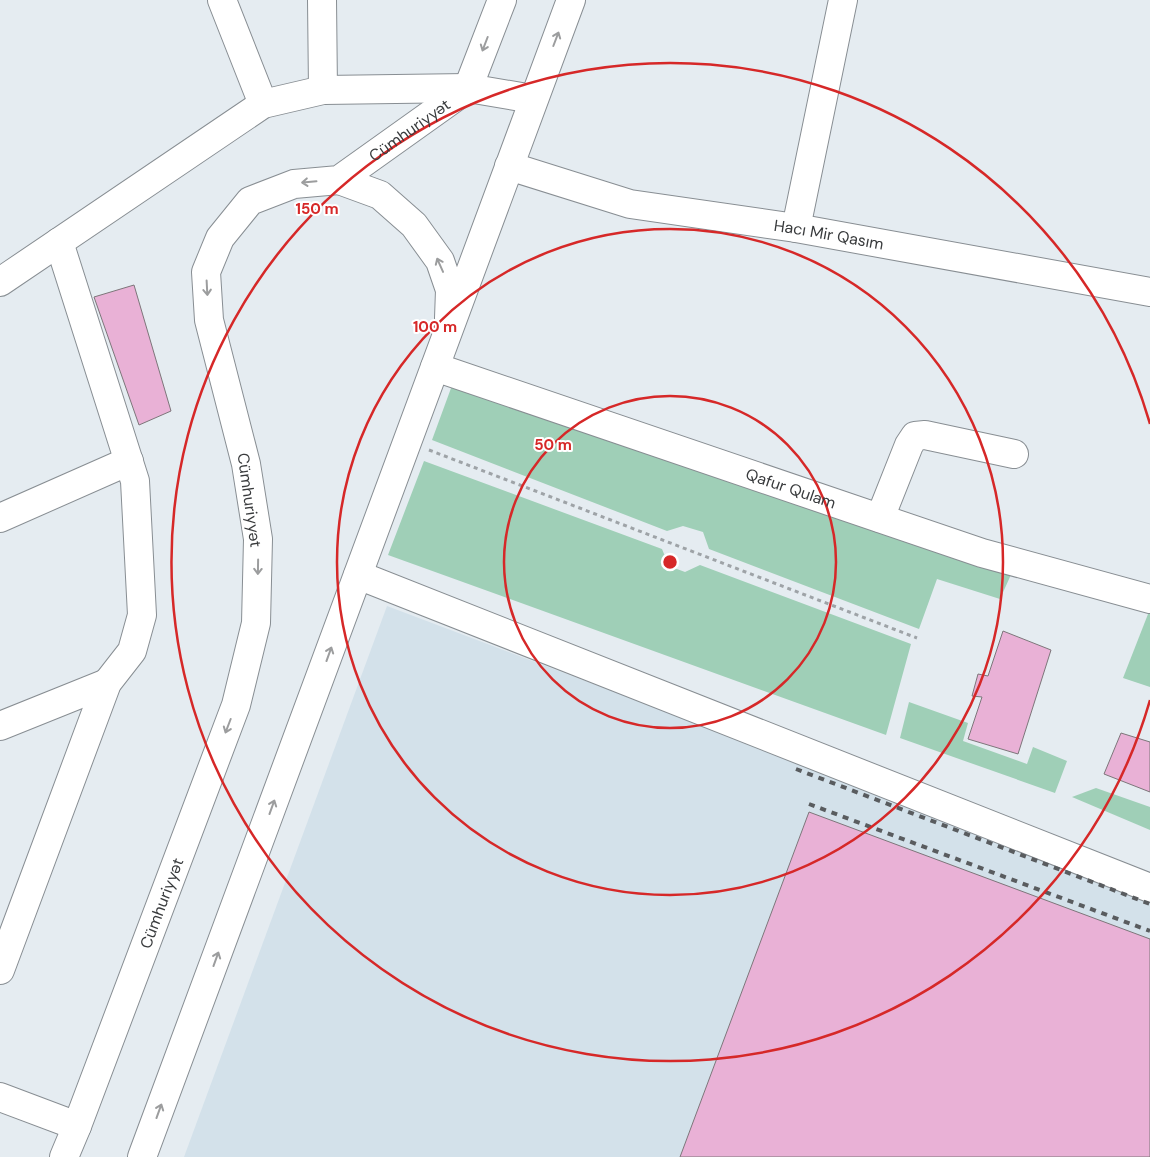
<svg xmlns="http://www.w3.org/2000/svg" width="1150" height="1157" font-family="'DM Sans',sans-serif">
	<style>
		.built { fill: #d3e1ea }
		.green { fill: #9fcfb7 }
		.building { fill: #e9b1d6; stroke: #7d767a }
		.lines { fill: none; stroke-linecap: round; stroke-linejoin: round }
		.minor-casing { stroke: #888e93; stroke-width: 30 }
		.major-casing { stroke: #888e93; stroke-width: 30 }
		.path { stroke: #9ea3a7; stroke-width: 3; stroke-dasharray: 4 4; stroke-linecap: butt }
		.minor { stroke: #fff; stroke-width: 28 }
		.major { stroke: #fff; stroke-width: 28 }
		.rail { stroke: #595c5f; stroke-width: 4; stroke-dasharray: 6 6; stroke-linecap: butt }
		.oneway { stroke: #9c9d9e }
		.ring { fill: none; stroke: #d62828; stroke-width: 2.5 }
		.labels { text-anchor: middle; stroke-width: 4; stroke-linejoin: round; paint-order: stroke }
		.street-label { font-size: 16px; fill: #393b3d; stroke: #fff }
		.centre { fill: #d62828; stroke: #fff; stroke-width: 2.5 }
		.ring-label { font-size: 15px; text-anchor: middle; font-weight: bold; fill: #d62828; stroke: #fff; stroke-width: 4; stroke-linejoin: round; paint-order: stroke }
	</style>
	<rect width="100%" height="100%" fill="#e5ecf1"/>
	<path class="built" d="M387 606 1150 894V1157H184Z"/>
	<g class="green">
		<path d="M454 380 1014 568 1000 599 937 579 919 629 709 549 703 532 683 526 667 531 432 440Z"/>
		<path d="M424 461 662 549 669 566 685 572 700 565 911 644 886 735 388 555Z"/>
		<path d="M1150 609V687L1123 678Z"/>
		<path d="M909 702 968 723 963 741 1027 764 1033 747 1067 761 1055 793 900 738Z"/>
		<path d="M1096 788 1150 807V830L1072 797Z"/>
	</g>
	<g class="building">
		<path d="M134 285 171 411 139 425 94 297Z"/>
		<path d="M1003 631 1051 650 1018 754 968 739 982 697 972 696 978 674 988 676Z"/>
		<path d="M1121 733 1150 742V792L1104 774Z"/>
		<path d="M809 812 1150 939V1157H680Z"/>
	</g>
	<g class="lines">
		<defs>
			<g id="minor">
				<path d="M222 0 263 104"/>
				<path d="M322 0 323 90"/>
				<path id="s1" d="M509 166 630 204 796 228 1150 292"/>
				<path d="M796 228 843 0"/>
				<path d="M0 282 263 104 323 90 468 88 533 99"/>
				<path id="s2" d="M435 367 982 553 1150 599"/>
				<path d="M0 518 129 461"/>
				<path d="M880 518 909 445 915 436 925 435 1014 454"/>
				<path d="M358 575 1150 888"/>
				<path d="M0 726 107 683"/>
				<path d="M0 970 107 683 132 651 142 615 135 481 59 242"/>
				<path d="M0 1097 77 1126"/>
			</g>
			<g id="major">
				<path d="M339 180 380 195 414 225 440 261 450 290 449 318"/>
				<path id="s3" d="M64 1157 77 1126 236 705 256 623 258 539 246 464 209 320 206 272 220 238 250 201 294 184 339 180 468 88 502 0"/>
				<path d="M142 1157 571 0"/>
			</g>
		</defs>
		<use href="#minor" class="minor-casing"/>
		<use href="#major" class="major-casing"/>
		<path class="path" d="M429 450 917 638"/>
		<use href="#minor" class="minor"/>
		<use href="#major" class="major"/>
		<g class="rail">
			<path d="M796 769 1150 904"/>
			<path d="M809 804 1150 931"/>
		</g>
	</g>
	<defs><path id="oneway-shaft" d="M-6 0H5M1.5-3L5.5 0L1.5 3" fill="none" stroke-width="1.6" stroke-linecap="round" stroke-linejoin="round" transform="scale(1.25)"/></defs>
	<g class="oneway">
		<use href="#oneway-shaft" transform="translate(556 39) rotate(-69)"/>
		<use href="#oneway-shaft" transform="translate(485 44) rotate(111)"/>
		<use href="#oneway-shaft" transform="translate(309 182) rotate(175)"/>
		<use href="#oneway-shaft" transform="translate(440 265) rotate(-114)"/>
		<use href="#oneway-shaft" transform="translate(207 288) rotate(87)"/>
		<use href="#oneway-shaft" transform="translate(258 567) rotate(91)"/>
		<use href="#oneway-shaft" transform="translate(329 654) rotate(-70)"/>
		<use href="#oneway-shaft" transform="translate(228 726) rotate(111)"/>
		<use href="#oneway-shaft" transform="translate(272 807) rotate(-70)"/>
		<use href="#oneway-shaft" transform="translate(216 959) rotate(-70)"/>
		<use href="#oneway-shaft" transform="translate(159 1111) rotate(-70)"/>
	</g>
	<g class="ring">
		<circle cx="670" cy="562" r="166"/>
		<circle cx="670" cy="562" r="333"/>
		<path d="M1150 700A499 499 0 1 1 1150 424"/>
	</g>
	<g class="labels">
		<g class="street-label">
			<text dy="6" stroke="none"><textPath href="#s3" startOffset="1188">Cümhuriyyət</textPath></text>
			<text dy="6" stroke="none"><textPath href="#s1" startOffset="328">Hacı Mir Qasım</textPath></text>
			<text dy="6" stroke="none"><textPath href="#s2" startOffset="376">Qafur Qulam</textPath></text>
			<text transform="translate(250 500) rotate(82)" y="6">Cümhuriyyət</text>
			<text dy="6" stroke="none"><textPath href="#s3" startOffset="272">Cümhuriyyət</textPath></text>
		</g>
	</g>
	<circle cx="670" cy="562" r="8" class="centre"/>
	<g class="ring-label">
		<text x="317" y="214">150 m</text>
		<text x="435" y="332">100 m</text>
		<text x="553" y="450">50 m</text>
	</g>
</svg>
